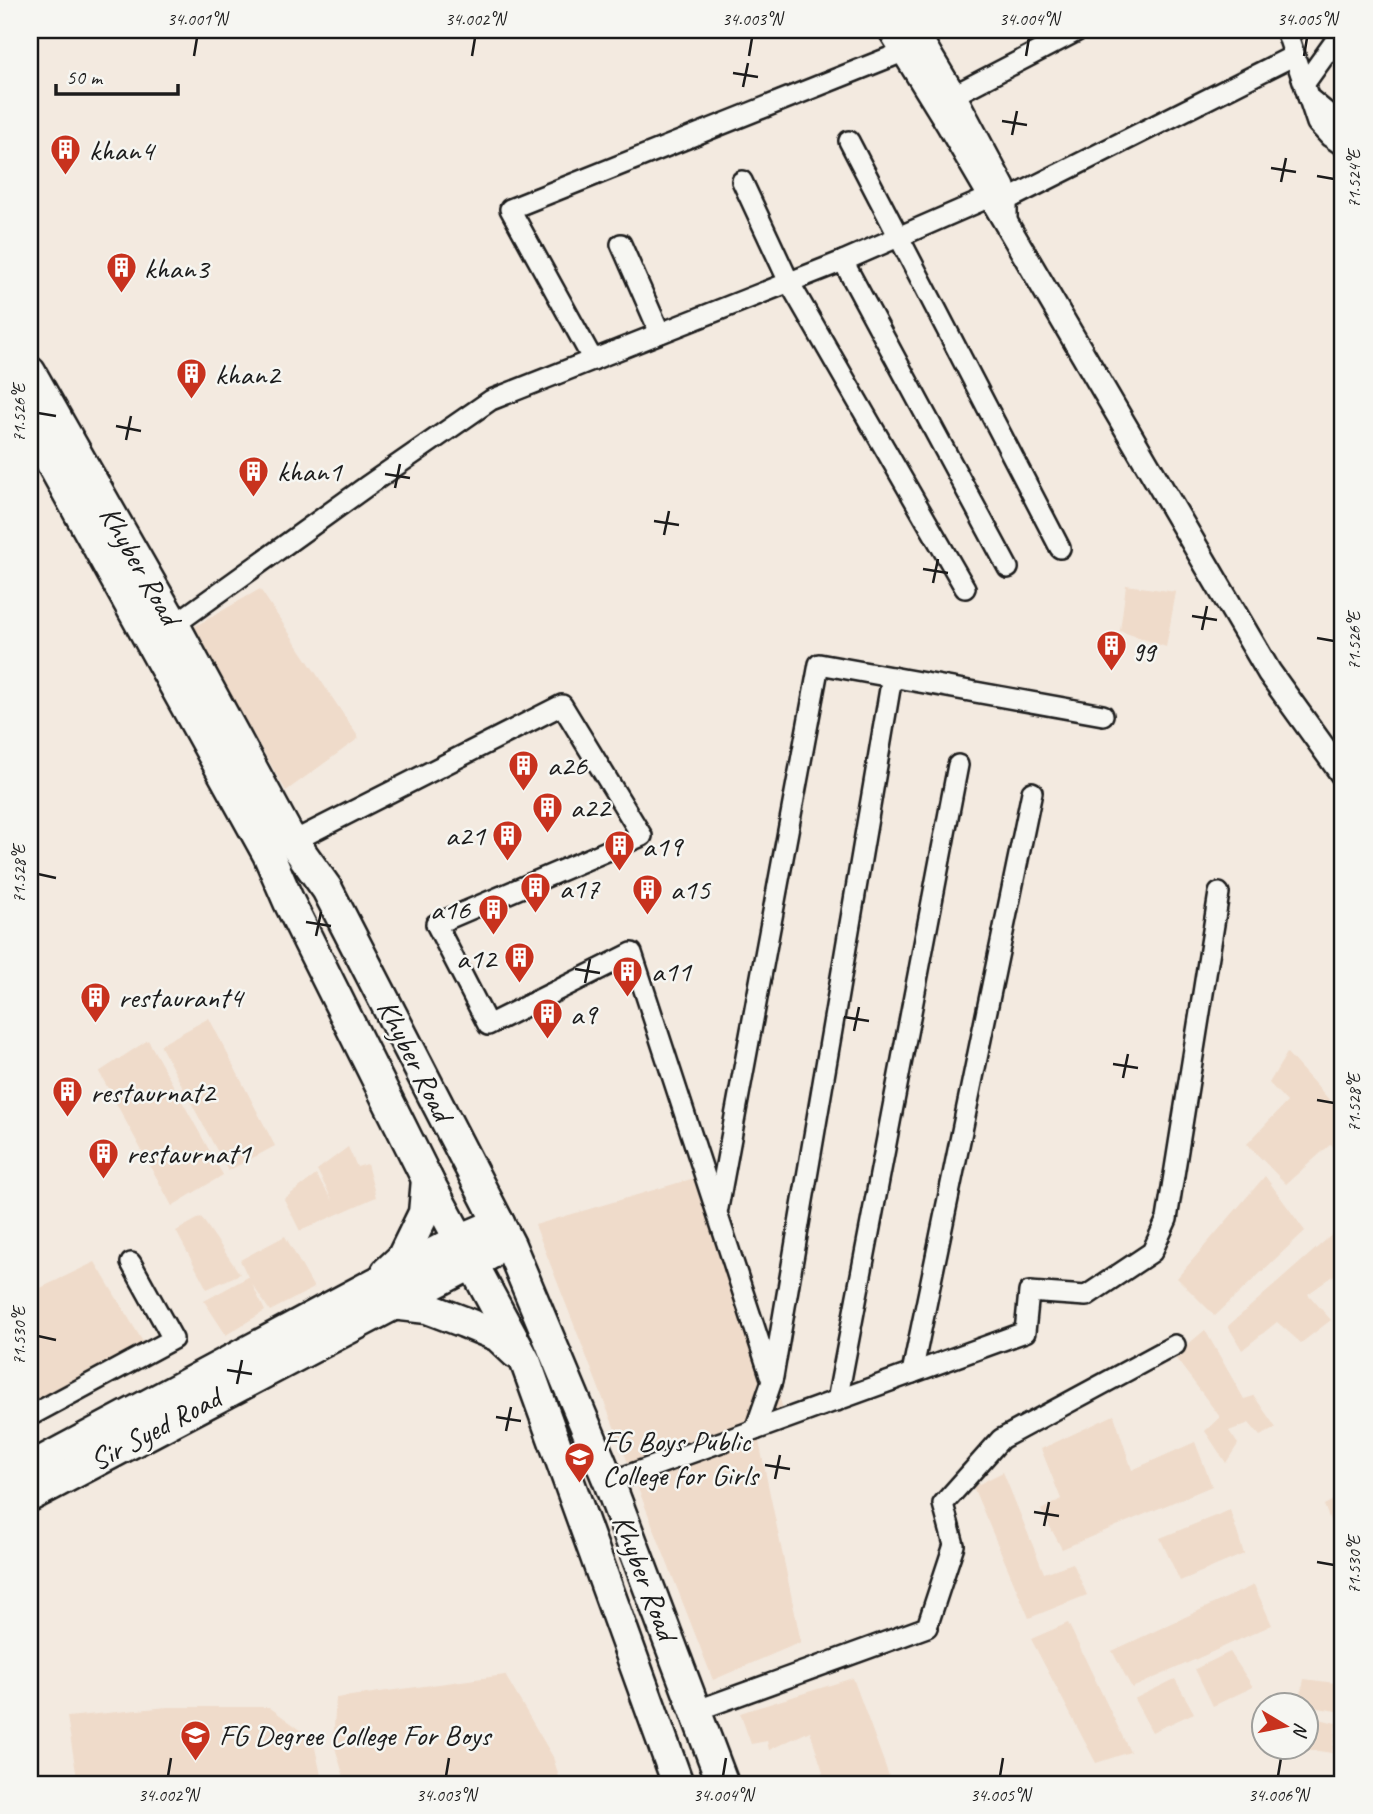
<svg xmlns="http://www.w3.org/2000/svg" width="1373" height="1814" font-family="Caveat,sans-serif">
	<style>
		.built { fill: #efdbca }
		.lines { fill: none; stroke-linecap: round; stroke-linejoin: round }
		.minor-casing { stroke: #1c1c1c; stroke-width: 24 }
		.tertiary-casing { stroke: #1c1c1c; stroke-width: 28 }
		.primary-casing { stroke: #1c1c1c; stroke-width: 35 }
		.minor { stroke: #f6f6f2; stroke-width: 19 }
		.tertiary { stroke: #f6f6f2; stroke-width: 23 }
		.primary { stroke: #f6f6f2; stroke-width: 30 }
		.ticks { fill: none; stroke: #1c1c1c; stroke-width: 2.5 }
		.labels { text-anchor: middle; stroke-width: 5; stroke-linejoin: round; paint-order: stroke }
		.poi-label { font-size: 30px; fill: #1c1c1c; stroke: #f6f6f2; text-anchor: start }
		.street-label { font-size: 30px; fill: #1c1c1c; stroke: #f6f6f2 }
		.neatline { fill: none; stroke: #1c1c1c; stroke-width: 2.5 }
		.ticks-label { font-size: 18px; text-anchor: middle; fill: #1c1c1c }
	</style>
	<rect width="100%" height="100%" fill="#f3eae0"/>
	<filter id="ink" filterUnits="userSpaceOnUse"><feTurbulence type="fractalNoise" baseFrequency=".0143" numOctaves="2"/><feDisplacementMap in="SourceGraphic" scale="14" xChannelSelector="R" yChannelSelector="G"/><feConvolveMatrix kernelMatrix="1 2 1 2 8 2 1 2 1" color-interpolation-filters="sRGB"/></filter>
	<g filter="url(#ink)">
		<g class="built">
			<path d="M1126 585 1176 592 1166 647 1120 631Z"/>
			<path d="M260 589 359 738 286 791 192 628Z"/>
			<path d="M209 1018 275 1146 228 1171 160 1045Z"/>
			<path d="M148 1040 223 1175 172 1206 99 1072Z"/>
			<path d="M1287 1053 1343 1115V1159L1331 1144 1286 1184 1247 1144 1287 1102 1269 1083Z"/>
			<path d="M348 1147 357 1167 367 1164 376 1197 300 1231 284 1199 316 1175 333 1201 317 1170Z"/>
			<path d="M708 1174 784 1412 757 1432 801 1642 713 1680 535 1225Z"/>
			<path d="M1265 1176 1305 1231 1215 1316 1177 1278Z"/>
			<path d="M201 1217 240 1274 207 1289 176 1231Z"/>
			<path d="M1343 1225V1269L1308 1294 1331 1320 1301 1343 1277 1322 1242 1350 1228 1326Z"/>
			<path d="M285 1236 314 1288 270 1311 252 1284 265 1311 226 1335 204 1301 248 1277 240 1260Z"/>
			<path d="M95 1262 146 1347 30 1408V1293Z"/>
			<path d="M1205 1330 1244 1399 1254 1396 1276 1428 1260 1436 1249 1423 1229 1431 1238 1444 1226 1463 1205 1431 1220 1417 1174 1356Z"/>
			<path d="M1114 1415 1132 1470 1195 1442 1212 1486 1062 1549 1041 1510 1061 1499 1041 1449Z"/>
			<path d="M1003 1472 1044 1573 1073 1563 1087 1595 1029 1618 973 1487Z"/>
			<path d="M1343 1495V1554L1324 1505Z"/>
			<path d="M1230 1510 1244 1554 1180 1581 1160 1538Z"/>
			<path d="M1254 1585 1272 1625 1132 1688 1112 1651Z"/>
			<path d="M1068 1623 1130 1752 1096 1763 1031 1639Z"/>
			<path d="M1230 1652 1253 1687 1213 1706 1195 1669Z"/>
			<path d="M505 1675 553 1757 561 1784H346L333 1741 336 1698Z"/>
			<path d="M853 1678 892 1784H817L823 1772 810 1731 769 1750 767 1741 751 1744 740 1713Z"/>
			<path d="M1175 1679 1194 1713 1152 1732 1134 1699Z"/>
			<path d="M1304 1679 1343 1684V1712L1299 1705Z"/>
			<path d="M167 1707H269L313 1739 323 1784H78L67 1717Z"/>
			<path d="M1307 1716 1336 1723 1332 1753 1305 1749Z"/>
		</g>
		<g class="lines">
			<defs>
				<g id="minor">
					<path d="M1286 30 1317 123 1330 137 1343 146"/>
					<path d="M1305 83 1343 30"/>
					<path d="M954 95 1079 30"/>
					<path d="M1308 97 1343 126"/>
					<path d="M849 141 1060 548"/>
					<path d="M742 181 789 282 965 588"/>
					<path d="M995 206 1295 55"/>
					<path d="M621 244 660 333"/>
					<path d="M843 261 1008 568"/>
					<path d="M593 360 510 209 903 52"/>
					<path d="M174 625 367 486 491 400 843 261 990 197"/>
					<path d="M292 842 562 705 642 836 436 924 488 1025 632 953 772 1381 755 1430 609 1482"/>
					<path d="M718 1208 819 664 1103 715"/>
					<path d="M912 1373 1032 792"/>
					<path d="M773 1377 892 677"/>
					<path d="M837 1401 958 765"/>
					<path d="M30 1416 173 1339 131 1263"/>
					<path d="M755 1430 1025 1332 1029 1292 1086 1296 1152 1252 1167 1219 1219 893"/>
					<path d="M695 1711 927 1627 954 1545 943 1504 1001 1439 1175 1345"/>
					<path d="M30 1781 31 1784"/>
				</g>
				<g id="tertiary">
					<path d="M890 30 948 124 1269 672 1343 775"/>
					<path d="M915 30 954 95 1003 187 1005 199V217"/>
				</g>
				<g id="primary">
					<path d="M30 372 174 625 287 833 327 889 510 1245 609 1482 723 1784"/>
					<path d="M30 424 268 854 289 902 427 1179 526 1363 678 1784"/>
					<path d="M387 1272 402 1258 424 1213 427 1179"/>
					<path d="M392 1304 427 1308 464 1322 498 1336 516 1353"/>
					<path d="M30 1468 374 1284 459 1240 499 1223"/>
					<path d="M30 1496 488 1255"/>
				</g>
			</defs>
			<use href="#minor" class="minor-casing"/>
			<use href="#tertiary" class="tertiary-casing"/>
			<use href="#primary" class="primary-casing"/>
			<use href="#minor" class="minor"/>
			<use href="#tertiary" class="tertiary"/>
			<use href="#primary" class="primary"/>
		</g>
	</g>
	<path class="ticks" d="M194 56 197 38M472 56 475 38M749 56 752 38M1026 56 1029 38M1304 56 1307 38M733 73 758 77M743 87 748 63M1002 121 1027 125M1012 135 1017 111M1271 168 1296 172M1317 176 1334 179M1281 182 1286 158M38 413 56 416M116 426 141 431M126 440 131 416M385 474 410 478M395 488 400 464M654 521 679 525M664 535 669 511M923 569 948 573M933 583 938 559M1192 616 1217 620M1202 630 1207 606M1317 638 1334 641M38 874 56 878M306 922 331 926M316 936 321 912M575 969 600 973M585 983 590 959M844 1017 869 1021M854 1031 859 1007M1113 1064 1138 1068M1123 1078 1128 1054M1317 1100 1334 1103M38 1336 56 1340M227 1370 252 1374M237 1384 242 1360M496 1417 521 1421M506 1431 511 1407M765 1465 790 1469M775 1479 780 1455M1034 1512 1059 1516M1044 1526 1049 1502M1317 1562 1334 1565M168 1776 171 1758M446 1776 449 1758M723 1776 726 1758M1000 1776 1003 1758M1278 1776 1281 1758"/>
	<defs>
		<symbol id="building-pin" viewBox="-11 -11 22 30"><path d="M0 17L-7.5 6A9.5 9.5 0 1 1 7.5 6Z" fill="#c8321e" stroke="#f6f6f2"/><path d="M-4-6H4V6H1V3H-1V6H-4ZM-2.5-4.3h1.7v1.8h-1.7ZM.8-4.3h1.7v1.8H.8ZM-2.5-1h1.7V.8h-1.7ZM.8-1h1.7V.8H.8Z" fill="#fff"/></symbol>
		<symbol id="university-pin" viewBox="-11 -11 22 30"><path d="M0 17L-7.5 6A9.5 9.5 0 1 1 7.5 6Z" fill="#c8321e" stroke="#f6f6f2"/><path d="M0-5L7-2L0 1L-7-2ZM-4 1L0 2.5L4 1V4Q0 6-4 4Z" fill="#fff"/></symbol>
	</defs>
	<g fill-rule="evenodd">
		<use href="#building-pin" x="48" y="132" width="35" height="47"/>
		<use href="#building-pin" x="104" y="250" width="35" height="47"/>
		<use href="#building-pin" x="174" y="356" width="35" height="47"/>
		<use href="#building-pin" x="236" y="454" width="35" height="47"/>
		<use href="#building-pin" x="1094" y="628" width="35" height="47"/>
		<use href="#building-pin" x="506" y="748" width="35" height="47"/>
		<use href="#building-pin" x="530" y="790" width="35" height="47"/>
		<use href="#building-pin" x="490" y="818" width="35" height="47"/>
		<use href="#building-pin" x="602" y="828" width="35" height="47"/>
		<use href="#building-pin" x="518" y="870" width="35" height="47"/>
		<use href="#building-pin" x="630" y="872" width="35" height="47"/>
		<use href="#building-pin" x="476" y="892" width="35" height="47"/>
		<use href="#building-pin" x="502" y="940" width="35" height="47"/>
		<use href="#building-pin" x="610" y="954" width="35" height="47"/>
		<use href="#building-pin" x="78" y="980" width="35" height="47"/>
		<use href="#building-pin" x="530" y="996" width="35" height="47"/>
		<use href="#building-pin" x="50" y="1074" width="35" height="47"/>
		<use href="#building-pin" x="86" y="1136" width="35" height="47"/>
		<use href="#university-pin" x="562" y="1440" width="35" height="47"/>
		<use href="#university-pin" x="178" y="1718" width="35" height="47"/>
	</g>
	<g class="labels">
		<g class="poi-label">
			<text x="89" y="160">khan4</text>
			<text x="144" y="278">khan3</text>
			<text x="215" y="384">khan2</text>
			<text x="277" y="481">khan1</text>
			<text x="1134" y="656">gg</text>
			<text x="547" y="775">a26</text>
			<text x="570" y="817">a22</text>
			<text x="485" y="845" text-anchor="end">a21</text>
			<text x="642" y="856">a19</text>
			<text x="559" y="898">a17</text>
			<text x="670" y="899">a15</text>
			<text x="470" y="919" text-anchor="end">a16</text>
			<text x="496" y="968" text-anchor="end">a12</text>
			<text x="651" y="981">a11</text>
			<text x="118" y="1007">restaurant4</text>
			<text x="570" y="1024">a9</text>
			<text x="90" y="1102">restaurnat2</text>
			<text x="126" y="1163">restaurnat1</text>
			<text x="602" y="1451">FG Boys Public<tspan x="602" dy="34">College for Girls</tspan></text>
			<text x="219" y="1745">FG Degree College For Boys</text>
		</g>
		<g class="street-label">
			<text transform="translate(140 565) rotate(60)" y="10">Khyber Road</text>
			<text transform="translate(415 1060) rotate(63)" y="10">Khyber Road</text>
			<text transform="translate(155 1429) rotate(-28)" y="10">Sir Syed Road</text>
			<text transform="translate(645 1577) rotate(69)" y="10">Khyber Road</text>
		</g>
	</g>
	<rect width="1373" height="1814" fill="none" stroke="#f6f6f2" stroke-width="77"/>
	<g transform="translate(1285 1726) rotate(100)"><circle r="33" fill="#f6f6f2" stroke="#9f9f9c" stroke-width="2"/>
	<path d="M0-5L12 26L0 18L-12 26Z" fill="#c8321e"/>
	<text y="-10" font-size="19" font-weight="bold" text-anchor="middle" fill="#1c1c1c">N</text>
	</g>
	<path d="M56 84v10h122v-10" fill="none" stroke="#1c1c1c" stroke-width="3.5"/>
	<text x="66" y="84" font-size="21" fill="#1c1c1c" stroke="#f6f6f2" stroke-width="5" paint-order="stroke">50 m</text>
	<rect x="38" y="38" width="1296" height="1738" class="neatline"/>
	<g class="ticks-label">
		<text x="197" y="25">34.001°N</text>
		<text x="475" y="25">34.002°N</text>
		<text x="752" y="25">34.003°N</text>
		<text x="1029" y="25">34.004°N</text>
		<text x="1307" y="25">34.005°N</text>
		<text transform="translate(1354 179) rotate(-90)" y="6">71.524°E</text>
		<text transform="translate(19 413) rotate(-90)" y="6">71.526°E</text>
		<text transform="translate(1354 641) rotate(-90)" y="6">71.526°E</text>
		<text transform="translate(19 874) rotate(-90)" y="6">71.528°E</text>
		<text transform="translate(1354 1103) rotate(-90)" y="6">71.528°E</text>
		<text transform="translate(19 1336) rotate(-90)" y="6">71.530°E</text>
		<text transform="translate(1354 1565) rotate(-90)" y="6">71.530°E</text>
		<text x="168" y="1801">34.002°N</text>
		<text x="446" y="1801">34.003°N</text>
		<text x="723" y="1801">34.004°N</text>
		<text x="1000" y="1801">34.005°N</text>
		<text x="1278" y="1801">34.006°N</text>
	</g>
</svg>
